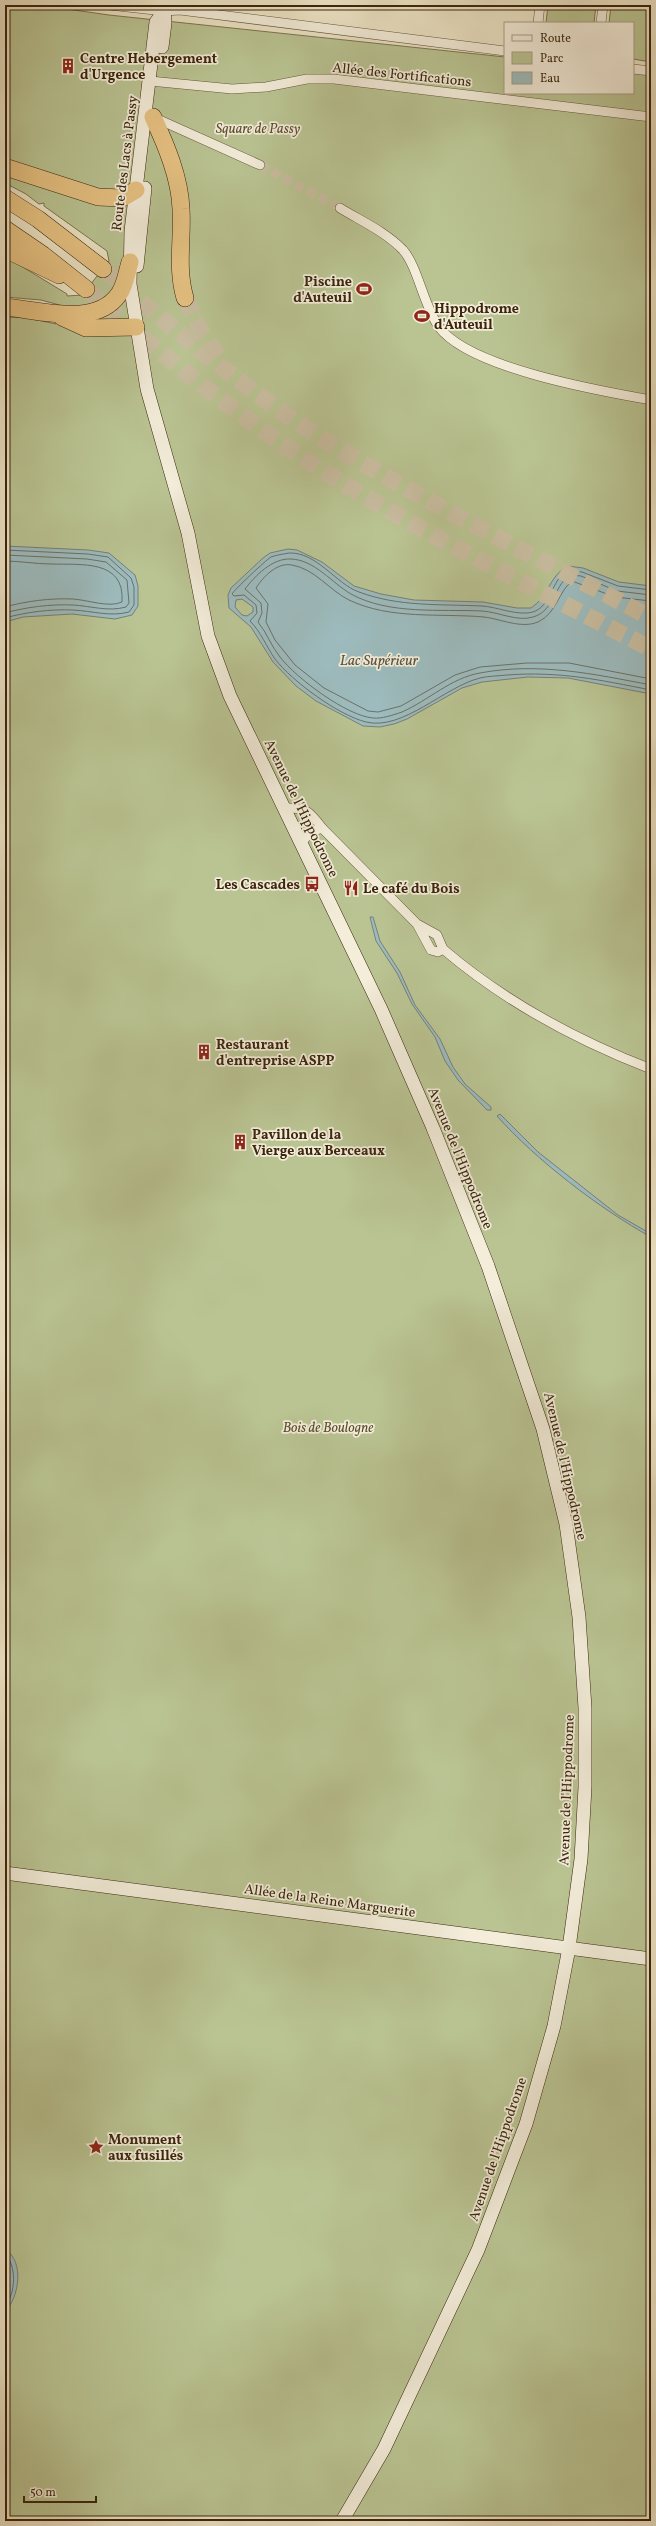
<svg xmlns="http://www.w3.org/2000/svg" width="656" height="2526" font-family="Vollkorn,serif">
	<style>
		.green { fill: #bac493; stroke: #7a7550 }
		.water { fill: #9dbcbf; stroke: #768078; fill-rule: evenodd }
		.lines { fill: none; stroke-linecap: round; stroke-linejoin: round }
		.shore { stroke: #6c7166; stroke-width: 1 }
		.street-tunnel { stroke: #c9bea1; stroke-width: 9; stroke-dasharray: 9 4.5; stroke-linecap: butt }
		.highway-tunnel { stroke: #c9bea1; stroke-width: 17; stroke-dasharray: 17 8; stroke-linecap: butt }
		.street-casing { stroke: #67563b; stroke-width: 10 }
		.secondary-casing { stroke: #3b260d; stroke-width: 14 }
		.highway-casing { stroke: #3b260d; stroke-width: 18 }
		.street { stroke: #f3edda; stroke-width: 9 }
		.secondary { stroke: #f3edda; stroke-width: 13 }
		.highway { stroke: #e6c283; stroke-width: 17 }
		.labels { text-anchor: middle; stroke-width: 3.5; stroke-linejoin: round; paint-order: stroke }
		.poi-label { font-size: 14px; font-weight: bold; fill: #3b260d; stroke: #f3edda; text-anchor: start }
		.street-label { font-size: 14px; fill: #3b260d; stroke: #f3edda }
		.park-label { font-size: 14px; font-style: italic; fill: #5b4e2e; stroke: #f3edda }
		.water-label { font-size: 15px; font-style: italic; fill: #585342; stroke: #f3edda }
	</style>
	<rect width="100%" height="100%" fill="#ece4c6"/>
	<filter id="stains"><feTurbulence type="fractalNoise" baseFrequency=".005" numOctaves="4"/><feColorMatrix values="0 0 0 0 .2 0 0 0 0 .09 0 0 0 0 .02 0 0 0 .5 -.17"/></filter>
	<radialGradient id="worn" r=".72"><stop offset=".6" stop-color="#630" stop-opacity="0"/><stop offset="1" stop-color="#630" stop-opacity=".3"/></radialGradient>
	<g class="green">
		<path d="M5 5H39L109 15 505 57V93H633V73L651 75V2521H5V317L28 318 56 324 63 306 41 300 5 297V260L8 258 67 294V296L82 295 109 261 107 251 44 206V203L39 204 26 194 5 183Z"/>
		<path d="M548 5H596L594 23H546Z"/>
		<path d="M611 5H651V62L633 59V23H609Z"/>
	</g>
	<g class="water">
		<path d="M5 546 88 550 109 553 135 575 138 586V606L132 615 115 619 72 614 23 617 5 622Z"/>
		<path d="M288 549 297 550 322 562 354 586 381 594 414 600 483 602 517 608H531C548 598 550 574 568 566L583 568 619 582 651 586V694L568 678 528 677 482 682 462 688 407 719 394 724 380 727 363 726 316 701 296 686 273 662 251 627 229 608 228 595 231 588 263 558 270 553ZM242 599 253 607V612L247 616 242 615 235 607 236 600Z"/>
		<path d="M370 917H373L380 941 400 972 415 1005 440 1039 453 1067 465 1084 491 1107V1110H487L458 1080 445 1061 435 1037 412 1004 397 973 376 941Z"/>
		<path d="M500 1114 538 1152 618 1215 651 1234V1237C600 1209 536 1160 497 1116Z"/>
		<path d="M5 2249C25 2262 19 2297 5 2312Z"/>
	</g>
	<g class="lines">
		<g class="shore">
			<path d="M5 550 88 554 108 557 131 578 134 587V605L129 612C110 617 93 611 73 610 51 609 26 612 5 618"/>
			<path d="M5 555 87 559 106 562 127 580 129 603 126 607C108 612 91 606 73 605 51 604 26 607 5 613"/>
			<path d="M5 561C20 561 36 564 51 564 81 565 125 559 122 602 109 608 88 600 73 599 51 598 26 601 5 607"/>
			<path d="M651 590 618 586 582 572 569 570C550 578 552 612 527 613 512 614 497 607 482 606 440 604 399 607 359 592 336 584 317 552 289 553 284 554 276 555 271 557 266 560 234 590 232 594L234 596 244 595 256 605 257 613 250 621C261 632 266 646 275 659 292 681 338 715 366 722 403 731 444 687 480 678 488 676 498 676 507 675 560 671 600 680 651 690"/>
			<path d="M651 595 617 591 581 576 571 575C555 582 555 611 533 617 517 622 499 612 482 611 441 609 389 615 351 594 332 583 315 560 291 559 272 558 255 576 245 589L261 603 262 613 258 622C267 633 271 646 280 657 296 678 347 716 373 718 382 719 393 715 402 712 429 700 451 678 480 673 538 662 594 674 651 685"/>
			<path d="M651 601 615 597 572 581C558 592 557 613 538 622 521 629 501 619 484 617 439 613 391 620 349 600 329 590 315 569 292 565 277 562 263 577 256 588L268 604 266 622 275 640 295 665 324 688 368 711 378 712 401 706 455 675 480 667 527 663H569L651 679"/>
			<path d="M5 2254C17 2265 16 2294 5 2306"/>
		</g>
		<path class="street-tunnel" d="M260 165 340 208"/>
		<g class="highway-tunnel">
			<path d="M103 269C171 327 239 385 315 434 423 502 539 558 651 618"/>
			<path d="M86 289C156 350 227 408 305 459 415 531 535 588 651 649"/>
			<path d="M185 298 203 335 221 360"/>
		</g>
		<defs>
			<g id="street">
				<path d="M109 5 164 11 180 10 505 51"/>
				<path d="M538 23 540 5"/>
				<path d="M601 23 603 5"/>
				<path d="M633 69 651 71"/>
				<path d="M150 81 232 89 266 87 307 79H334L651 117"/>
				<path d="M153 117 260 165"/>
				<path d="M340 208C361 221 386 232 403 250 418 267 424 307 439 327 469 368 600 391 651 400"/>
				<path d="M285 808C306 807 310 812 322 828L417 924 431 950 438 952 443 949 437 935 417 924"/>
				<path d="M301 843 311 832 322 828"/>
				<path d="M443 949C505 1002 576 1040 651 1069"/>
			</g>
			<g id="secondary">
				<path d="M164 11 156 22 131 231 130 284 147 389 188 533 208 636 230 696 381 1009 433 1128 488 1266 543 1429 566 1524 579 1617 585 1708V1787L581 1859 569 1948 554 2026 526 2124 478 2250 384 2449 342 2521"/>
				<path d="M162 47 165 23 164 7"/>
				<path d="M137 266 145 188"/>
				<path d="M5 1873 651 1959"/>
			</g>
			<g id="highway">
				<path d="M153 117C166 145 180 178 181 209 183 239 176 267 185 298"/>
				<path d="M5 167 98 197 122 198 136 190"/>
				<path d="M5 198 38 219 103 269"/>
				<path d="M5 229 43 255 86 289"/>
				<path d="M5 249 59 275"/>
				<path d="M5 307C39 310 96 328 119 294 125 286 127 272 130 262"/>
				<path d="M62 317 86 328 136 327"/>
			</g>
		</defs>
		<use href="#street" class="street-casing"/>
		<use href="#secondary" class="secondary-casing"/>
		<use href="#highway" class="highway-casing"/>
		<use href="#street" class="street"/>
		<use href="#secondary" class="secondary"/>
		<use href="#highway" class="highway"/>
	</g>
	<defs>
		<symbol id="building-bare" viewBox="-9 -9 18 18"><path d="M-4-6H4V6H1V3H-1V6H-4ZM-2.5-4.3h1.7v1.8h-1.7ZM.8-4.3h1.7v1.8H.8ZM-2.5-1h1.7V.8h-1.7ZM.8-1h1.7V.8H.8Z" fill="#8f2418" stroke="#f3edda" stroke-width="2.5" paint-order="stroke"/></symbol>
		<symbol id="stadium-bare" viewBox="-9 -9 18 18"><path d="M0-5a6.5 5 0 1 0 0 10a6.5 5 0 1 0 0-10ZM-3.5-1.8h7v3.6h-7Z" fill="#8f2418" stroke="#f3edda" stroke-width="2.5" paint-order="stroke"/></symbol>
		<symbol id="bus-bare" viewBox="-9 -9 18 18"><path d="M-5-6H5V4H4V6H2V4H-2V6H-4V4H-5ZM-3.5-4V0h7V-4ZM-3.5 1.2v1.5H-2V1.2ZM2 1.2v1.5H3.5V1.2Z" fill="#8f2418" stroke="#f3edda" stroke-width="2.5" paint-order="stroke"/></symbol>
		<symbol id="restaurant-bare" viewBox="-9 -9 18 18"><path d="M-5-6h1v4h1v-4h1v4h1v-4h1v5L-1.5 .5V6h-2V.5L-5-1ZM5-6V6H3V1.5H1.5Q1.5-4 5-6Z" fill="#8f2418" stroke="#f3edda" stroke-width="2.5" paint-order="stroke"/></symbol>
		<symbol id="sight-bare" viewBox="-9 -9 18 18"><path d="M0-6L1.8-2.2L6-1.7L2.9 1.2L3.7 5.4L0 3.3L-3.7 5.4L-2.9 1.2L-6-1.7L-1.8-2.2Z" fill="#8f2418" stroke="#f3edda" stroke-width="2.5" paint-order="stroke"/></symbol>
	</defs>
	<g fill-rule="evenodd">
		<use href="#building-bare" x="57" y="55" width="22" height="22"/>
		<use href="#stadium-bare" x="353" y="278" width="22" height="22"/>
		<use href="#stadium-bare" x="411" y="305" width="22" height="22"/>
		<use href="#bus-bare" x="301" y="873" width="22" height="22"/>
		<use href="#restaurant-bare" x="340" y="877" width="22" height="22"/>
		<use href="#building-bare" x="193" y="1041" width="22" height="22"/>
		<use href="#building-bare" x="229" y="1131" width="22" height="22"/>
		<use href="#sight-bare" x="85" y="2136" width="22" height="22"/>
	</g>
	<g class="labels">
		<g class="poi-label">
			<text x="80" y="63">Centre Hebergement<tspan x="80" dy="16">d'Urgence</tspan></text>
			<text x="352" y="286" text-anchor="end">Piscine<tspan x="352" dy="16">d'Auteuil</tspan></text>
			<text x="434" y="313">Hippodrome<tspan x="434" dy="16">d'Auteuil</tspan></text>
			<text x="300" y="889" text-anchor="end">Les Cascades</text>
			<text x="363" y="893">Le café du Bois</text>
			<text x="216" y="1049">Restaurant<tspan x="216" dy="16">d'entreprise ASPP</tspan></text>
			<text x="252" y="1139">Pavillon de la<tspan x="252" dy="16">Vierge aux Berceaux</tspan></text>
			<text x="108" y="2144">Monument<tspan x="108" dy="16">aux fusillés</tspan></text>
		</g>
		<g class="street-label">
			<text transform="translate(402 74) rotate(6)" y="5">Allée des Fortifications</text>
			<text transform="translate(124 163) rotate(-83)" y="5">Route des Lacs à Passy</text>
			<text transform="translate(302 808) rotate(64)" y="5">Avenue de l'Hippodrome</text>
			<text transform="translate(461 1158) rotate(68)" y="5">Avenue de l'Hippodrome</text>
			<text transform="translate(566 1466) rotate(77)" y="5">Avenue de l'Hippodrome</text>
			<text transform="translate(566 1790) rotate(-88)" y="5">Avenue de l'Hippodrome</text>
			<text transform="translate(330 1900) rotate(8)" y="5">Allée de la Reine Marguerite</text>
			<text transform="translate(497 2149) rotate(-71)" y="5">Avenue de l'Hippodrome</text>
		</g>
		<g class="park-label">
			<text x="258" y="133">Square de Passy</text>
			<text x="328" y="1432">Bois de Boulogne</text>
		</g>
		<g class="water-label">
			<text x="379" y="665">Lac Supérieur</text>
		</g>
	</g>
	<rect width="656" height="2526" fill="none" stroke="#ece4c6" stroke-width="20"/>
	<rect x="6" y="6" width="644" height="2514" fill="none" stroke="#3b260d" stroke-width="2"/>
	<rect x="10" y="10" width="636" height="2506" fill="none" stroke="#3b260d"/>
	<rect x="504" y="22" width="130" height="72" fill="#f3edda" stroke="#a99d88"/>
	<rect x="512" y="35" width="20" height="6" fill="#f3edda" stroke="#a99d88"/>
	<text x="540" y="42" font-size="12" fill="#3b260d">Route</text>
	<rect x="512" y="52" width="20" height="12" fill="#bac493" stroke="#a99d88"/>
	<text x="540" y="62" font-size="12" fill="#3b260d">Parc</text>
	<rect x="512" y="72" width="20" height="12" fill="#9dbcbf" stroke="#a99d88"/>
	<text x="540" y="82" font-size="12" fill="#3b260d">Eau</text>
	<path d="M24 2496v6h72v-6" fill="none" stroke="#3b260d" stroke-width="2"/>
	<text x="30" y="2496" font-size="12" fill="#3b260d" stroke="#f3edda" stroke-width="3" paint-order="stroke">50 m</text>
	<rect width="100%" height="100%" filter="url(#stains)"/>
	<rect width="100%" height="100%" fill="url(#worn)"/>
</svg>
